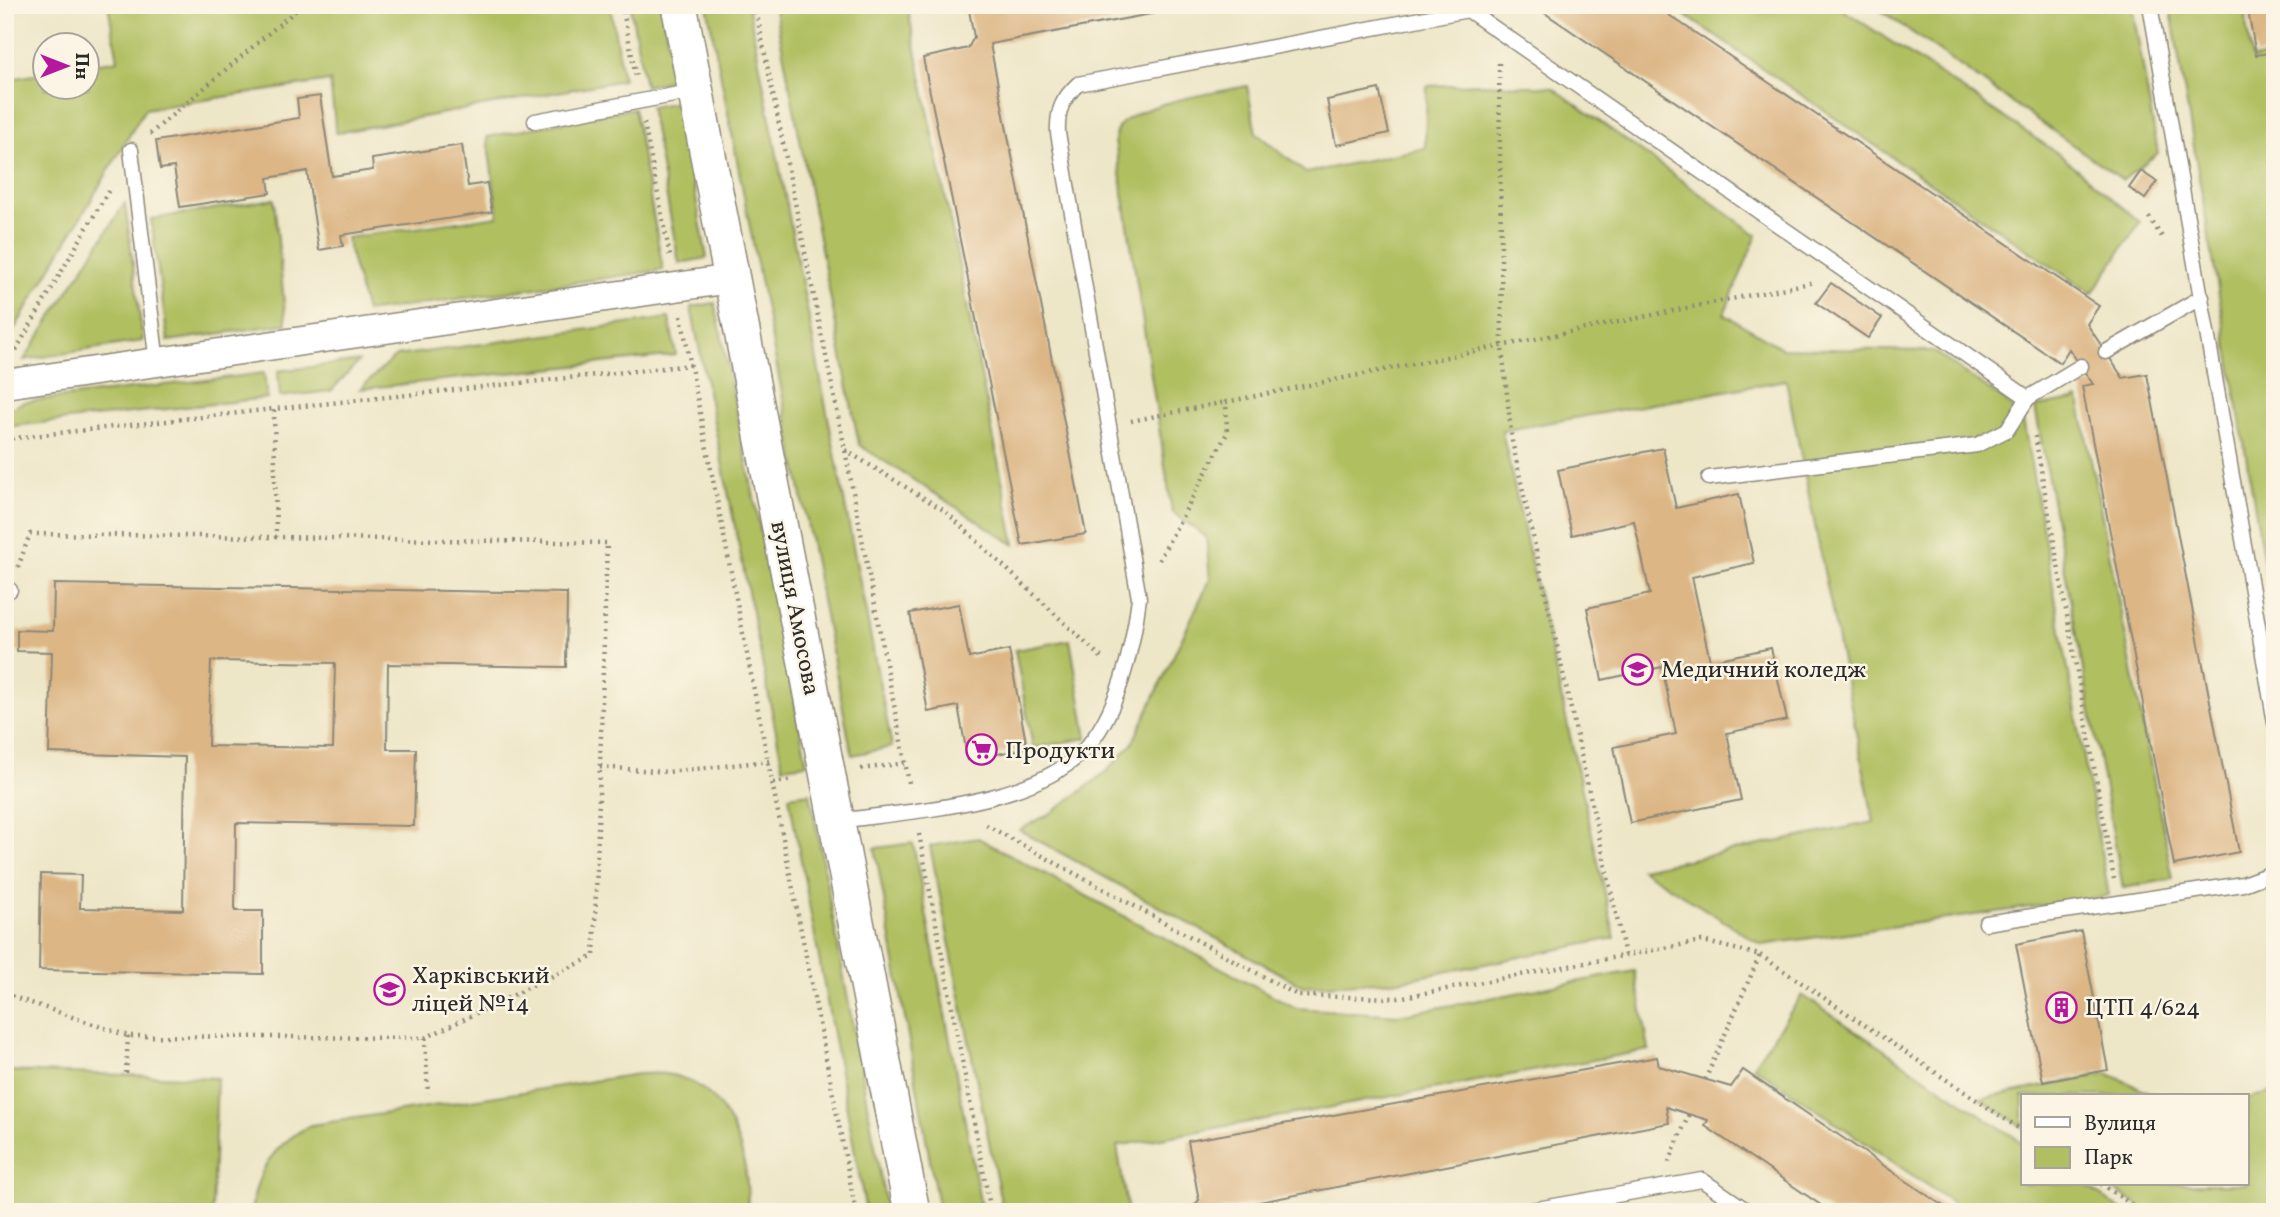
<svg xmlns="http://www.w3.org/2000/svg" width="2280" height="1217" font-family="Vollkorn,serif">
	<style>
		.green { fill: #b0bf61; stroke: #6e7546; stroke-width: 2 }
		.building { fill: #dcb685; fill-rule: evenodd }
		.lines { fill: none; stroke-linecap: round; stroke-linejoin: round }
		.service-casing { stroke: #8c8879; stroke-width: 17 }
		.minor-casing { stroke: #8c8879; stroke-width: 31 }
		.tertiary-casing { stroke: #8c8879; stroke-width: 38 }
		.path { stroke: #8c8879; stroke-width: 4.5; stroke-dasharray: 2 5; stroke-linecap: butt }
		.service { stroke: #fff; stroke-width: 14 }
		.minor { stroke: #fff; stroke-width: 28 }
		.tertiary { stroke: #fff; stroke-width: 35 }
		.labels { text-anchor: middle; stroke-width: 5; stroke-linejoin: round; paint-order: stroke }
		.street-label { font-size: 24px; fill: #2b2b2b; stroke: #fcf5e5 }
		.poi-label { font-size: 24px; fill: #2b2b2b; stroke: #fcf5e5; text-anchor: start }
	</style>
	<rect width="100%" height="100%" fill="#fcf5e5"/>
	<filter id="ink" filterUnits="userSpaceOnUse"><feTurbulence type="fractalNoise" baseFrequency=".0143" numOctaves="2"/><feDisplacementMap in="SourceGraphic" scale="14" xChannelSelector="R" yChannelSelector="G"/><feConvolveMatrix kernelMatrix="1 2 1 2 8 2 1 2 1" color-interpolation-filters="sRGB"/></filter>
	<filter id="wash" filterUnits="userSpaceOnUse"><feTurbulence type="fractalNoise" baseFrequency=".00686" numOctaves="4" result="noise"/><feDisplacementMap in="SourceGraphic" scale="28" xChannelSelector="R" yChannelSelector="G"/><feGaussianBlur stdDeviation="1.57" result="paint"/><feColorMatrix in="noise" values="0 0 0 0 0 0 0 0 0 0 0 0 0 0 0 0 0 1.4 0 .05"/><feComposite in="paint" operator="in"/></filter>
	<g filter="url(#wash)">
		<rect width="100%" height="100%" fill="#ede6c7"/>
		<g class="green">
			<path d="M108 5H610L623 80 336 133 330 81 145 109 11 335 5 231V80L45 73 46 88H88V65L118 60Z"/>
			<path d="M630 5H661L675 80 645 86Z"/>
			<path d="M707 5H748L892 747 852 755Z"/>
			<path d="M774 5H907L1015 545 859 445Z"/>
			<path d="M1670 5H1836L2059 154 2140 222 2092 294Z"/>
			<path d="M1873 5H2132L2158 153 2123 180Z"/>
			<path d="M2170 5H2243L2252 59 2275 55V627Z"/>
			<path d="M1483 84 1552 87 1757 235 1724 314 1782 348 1933 351 2005 401 2023 420 2109 896 1762 945 1641 869 1874 822 1786 380 1502 431 1615 938 1399 981 1303 986 1019 830 1051 813 1080 792 1108 770 1132 744 1210 579 1206 537 1172 512 1116 147C1115 141 1114 135 1117 130 1129 104 1219 92 1247 86L1256 133 1306 173 1425 148 1427 86Z"/>
			<path d="M678 102 707 258 679 263 650 107Z"/>
			<path d="M634 108 663 270 366 312 346 238 498 216 487 137Z"/>
			<path d="M274 199 286 324 168 341 151 219Z"/>
			<path d="M125 203 143 341 24 360Z"/>
			<path d="M715 303 807 764 783 767 691 307Z"/>
			<path d="M669 318 676 355 360 389 396 356Z"/>
			<path d="M359 361 331 391 280 397 278 371Z"/>
			<path d="M264 373 267 398 5 427V411L23 402Z"/>
			<path d="M2079 399 2173 879 2123 888 2035 407Z"/>
			<path d="M1070 640 1087 738 1033 748 1015 650Z"/>
			<path d="M810 793 887 1212H866L789 796Z"/>
			<path d="M978 838 1296 1008 1398 1015 1635 971 1649 1050 1117 1146 1128 1212H1003L930 846Z"/>
			<path d="M913 843 982 1212H939L875 848Z"/>
			<path d="M1802 995 2023 1143V1184H2083L2125 1212H1966L1753 1066Z"/>
			<path d="M5 1071 217 1078 212 1212H5Z"/>
			<path d="M2107 1073 2157 1096H2023V1127L1980 1099Z"/>
			<path d="M638 1074C647 1074 657 1073 666 1074 728 1082 752 1158 747 1212H251C257 1170 273 1145 311 1125Z"/>
			<path d="M2275 1092V1212H2148L2106 1184H2247V1098Z"/>
		</g>
		<g id="blocks">
			<g class="building">
				<path d="M968 5H1199L990 44 1086 534 1022 545 923 58 968 48 974 37Z"/>
				<path d="M1533 5H1654L2099 306 2087 324 2123 378 2147 374 2239 852 2174 865 2082 386 2093 384 2069 349 2060 363Z"/>
				<path d="M2247 5H2275V52L2256 55Z"/>
				<path d="M1379 89 1389 133 1336 145 1327 100Z"/>
				<path d="M320 96 332 176 373 170 372 159 462 145 468 186 487 183 492 212 341 235 343 246 319 250 307 171 268 178 270 193 180 207 174 167 160 169 156 141 299 118 297 99Z"/>
				<path d="M2141 171 2157 182 2145 199 2129 188Z"/>
				<path d="M1831 283 1882 318 1868 338 1816 303Z"/>
				<path d="M1663 448 1676 508 1739 494 1754 563 1692 577 1710 661 1771 648 1787 720 1727 733 1741 800 1630 823 1614 747 1676 734 1662 667 1602 680 1587 608 1650 594 1634 521 1572 535 1558 470Z"/>
				<path d="M54 584 567 593 566 667 388 664 387 749H416L414 826 236 823 235 911H263V974L39 970 41 874 81 875 80 908 183 910 185 757 49 753 52 652 17 651V630L53 631ZM211 661 335 663 333 748 208 746Z"/>
				<path d="M959 604 969 658 1009 650 1027 748 968 760 958 706 928 712 910 613Z"/>
				<path d="M2081 931 2108 1070 2043 1082 2016 944Z"/>
				<path d="M1657 1057 1659 1066 1731 1087 1743 1070 1952 1212H1831L1705 1126 1708 1120 1666 1107 1669 1123 1208 1212H1189L1199 1200 1188 1141Z"/>
			</g>
		</g>
	</g>
	<g filter="url(#ink)">
		<use href="#blocks" fill-opacity="0" stroke="#8c8879" stroke-width="2"/>
		<g class="lines">
			<defs>
				<g id="service">
					<path d="M2150 5 2275 723"/>
					<path d="M535 121 695 91"/>
					<path d="M131 150 157 363"/>
					<path d="M2106 352 2202 297"/>
					<path d="M1709 478 1977 445 2007 430 2028 398"/>
					<path d="M5 587 10 590"/>
					<path d="M838 821C909 811 1029 805 1082 752 1118 716 1133 647 1139 598L1058 133C1057 111 1062 99 1078 84L1468 10 2028 398 2081 366"/>
					<path d="M1986 923 2243 884 2275 872"/>
					<path d="M1520 1212 1702 1180 1749 1212"/>
				</g>
				<path id="minor" d="M5 384 731 279"/>
				<path id="tertiary" d="M679 5 912 1212"/>
			</defs>
			<use href="#service" class="service-casing"/>
			<use href="#minor" class="minor-casing"/>
			<use href="#tertiary" class="tertiary-casing"/>
			<g class="path">
				<path d="M622 5 636 77"/>
				<path d="M755 5 845 450 910 788"/>
				<path d="M1499 63 1502 348 1512 441 1625 955"/>
				<path d="M644 123 670 256"/>
				<path d="M150 134 302 5"/>
				<path d="M2275 161 2272 165 2275 181"/>
				<path d="M2149 217 2164 240"/>
				<path d="M681 316 856 1212"/>
				<path d="M16 350 110 188"/>
				<path d="M1131 421 1226 402"/>
				<path d="M2035 436 2114 879"/>
				<path d="M5 439 274 409"/>
				<path d="M845 450 945 511 1104 660"/>
				<path d="M1159 560 1227 433 1226 402 1815 282"/>
				<path d="M18 567 30 534 276 537"/>
				<path d="M600 767 668 772 769 761"/>
				<path d="M861 769 906 763"/>
				<path d="M773 783 793 780"/>
				<path d="M986 825 1299 996 1398 998 1702 941 1760 955 1705 1080"/>
				<path d="M919 834 991 1212"/>
				<path d="M1760 955 2023 1131"/>
				<path d="M5 994 128 1036 425 1038 594 956 607 543 276 537 274 409 691 365"/>
				<path d="M425 1038 428 1094"/>
				<path d="M126 1073 128 1036"/>
				<path d="M1669 1162 1689 1114"/>
				<path d="M2101 1184 2143 1212"/>
			</g>
			<use href="#service" class="service"/>
			<use href="#minor" class="minor"/>
			<use href="#tertiary" class="tertiary"/>
		</g>
	</g>
	<defs>
		<symbol id="university-ring" viewBox="-11 -11 22 22"><circle r="9.5" fill="#fcf5e5" stroke="#b5179e" stroke-width="1.5"/><path d="M0-5L7-2L0 1L-7-2ZM-4 1L0 2.5L4 1V4Q0 6-4 4Z" fill="#b5179e"/></symbol>
		<symbol id="supermarket-ring" viewBox="-11 -11 22 22"><circle r="9.5" fill="#fcf5e5" stroke="#b5179e" stroke-width="1.5"/><path d="M-6-5.5h2.5l.6 2H6L4.5 2H-2.5L-4.4-4H-6ZM-1.5 3.2a1.3 1.3 0 1 0 .1 0ZM3 3.2a1.3 1.3 0 1 0 .1 0Z" fill="#b5179e"/></symbol>
		<symbol id="school-ring" viewBox="-11 -11 22 22"><circle r="9.5" fill="#fcf5e5" stroke="#b5179e" stroke-width="1.5"/><path d="M0-5L7-2L0 1L-7-2ZM-4 1L0 2.5L4 1V4Q0 6-4 4Z" fill="#b5179e"/></symbol>
		<symbol id="building-ring" viewBox="-11 -11 22 22"><circle r="9.5" fill="#fcf5e5" stroke="#b5179e" stroke-width="1.5"/><path d="M-4-6H4V6H1V3H-1V6H-4ZM-2.5-4.3h1.7v1.8h-1.7ZM.8-4.3h1.7v1.8H.8ZM-2.5-1h1.7V.8h-1.7ZM.8-1h1.7V.8H.8Z" fill="#b5179e"/></symbol>
	</defs>
	<g fill-rule="evenodd">
		<use href="#university-ring" x="1620" y="652" width="35" height="35"/>
		<use href="#supermarket-ring" x="964" y="732" width="35" height="35"/>
		<use href="#school-ring" x="372" y="972" width="35" height="35"/>
		<use href="#building-ring" x="2044" y="990" width="35" height="35"/>
	</g>
	<g class="labels">
		<g class="street-label">
			<text transform="translate(796 608) rotate(79)" y="8">вулиця Амосова</text>
		</g>
		<g class="poi-label">
			<text x="1661" y="677">Медичний коледж</text>
			<text x="1005" y="758">Продукти</text>
			<text x="412" y="983">Харківський<tspan x="412" dy="28">ліцей №14</tspan></text>
			<text x="2085" y="1015">ЦТП 4/624</text>
		</g>
	</g>
	<rect width="2280" height="1217" fill="none" stroke="#fcf5e5" stroke-width="28"/>
	<rect x="2021" y="1094" width="228" height="91" fill="#fcf5e5" stroke="#a8a49b" stroke-width="2"/>
	<rect x="2035" y="1117" width="35" height="10" fill="#ffffff" stroke="#a8a49b" stroke-width="2"/>
	<text x="2084" y="1130" font-size="21" fill="#2b2b2b">Вулиця</text>
	<rect x="2035" y="1147" width="35" height="21" fill="#b0bf61" stroke="#a8a49b" stroke-width="2"/>
	<text x="2084" y="1164" font-size="21" fill="#2b2b2b">Парк</text>
	<g transform="translate(66 66) rotate(90)"><circle r="33" fill="#fcf5e5" stroke="#a8a49b" stroke-width="2"/>
	<path d="M0-5L12 26L0 18L-12 26Z" fill="#b5179e"/>
	<text y="-10" font-size="19" font-weight="bold" text-anchor="middle" fill="#2b2b2b">Пн</text>
	</g>
</svg>
